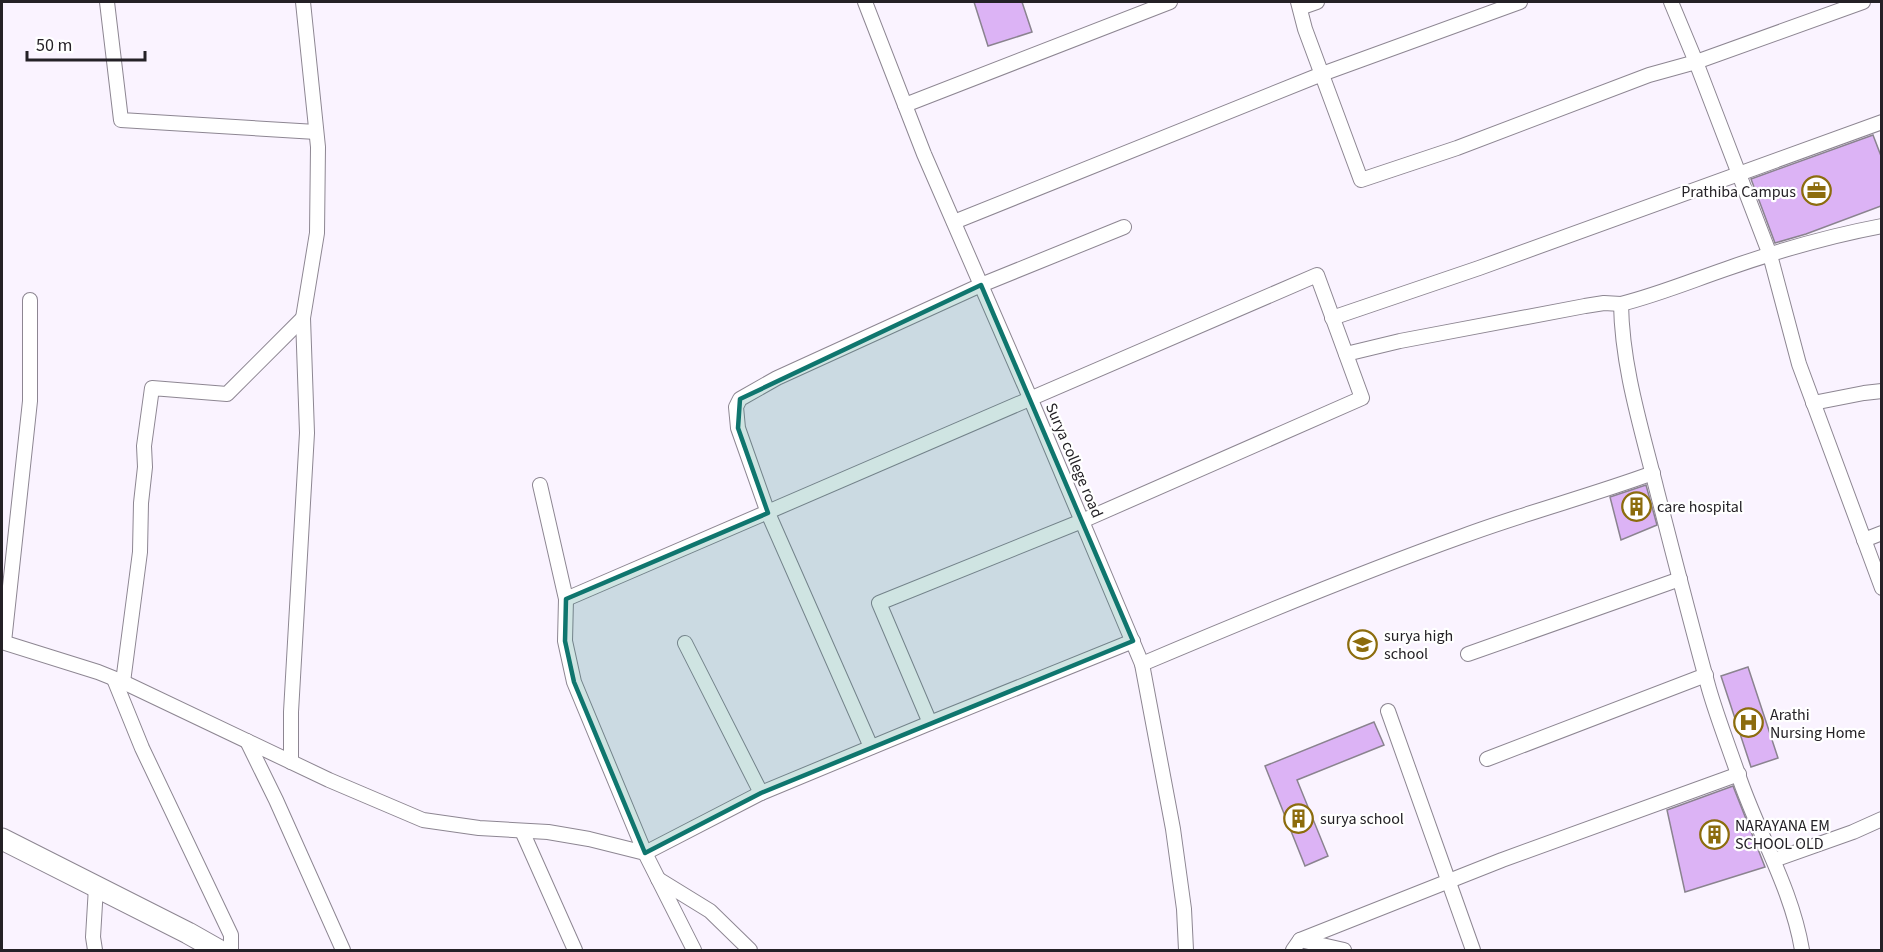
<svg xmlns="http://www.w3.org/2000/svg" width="1883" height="952" font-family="'Source Sans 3',sans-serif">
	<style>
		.building { fill: #dcb3f5; stroke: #8a838f; stroke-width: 1.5 }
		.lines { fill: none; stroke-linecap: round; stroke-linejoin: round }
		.minor-casing { stroke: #8d8692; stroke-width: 16 }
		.primary-casing { stroke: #8d8692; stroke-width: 23 }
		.minor { stroke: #fff; stroke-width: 14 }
		.primary { stroke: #fff; stroke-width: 21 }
		.marked { fill: #0f766e; fill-opacity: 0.2; stroke: #0f766e; stroke-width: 4.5; stroke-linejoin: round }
		.labels { text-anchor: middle; stroke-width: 4.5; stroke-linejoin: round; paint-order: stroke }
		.poi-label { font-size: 16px; fill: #242126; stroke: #fff; text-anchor: start }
		.street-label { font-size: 16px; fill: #242126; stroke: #fff }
	</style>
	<rect width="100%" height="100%" fill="#faf3ff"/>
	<g class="building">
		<path d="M974 2H1022L1032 32 988 46Z"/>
		<path d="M1873 135 1881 156V206L1806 234 1775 243 1751 179Z"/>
		<path d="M1646 485 1657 525 1621 540 1610 497Z"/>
		<path d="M1748 667 1778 758 1751 767 1721 676Z"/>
		<path d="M1374 722 1384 745 1297 780 1328 856 1305 866 1265 766Z"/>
		<path d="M1733 786 1765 867 1685 892 1667 810Z"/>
	</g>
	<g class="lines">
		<defs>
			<g id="minor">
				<path d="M107 2 121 120 316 132"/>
				<path d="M865 2 924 154 1031 400 1142 664 1173 829 1184 909 1186 950"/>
				<path d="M1298 2 1305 29 1361 180 1457 148 1649 75 1696 62 1863 2"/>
				<path d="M1671 2 1696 62 1770 255 1799 364 1882 588"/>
				<path d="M1300 8 1317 2"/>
				<path d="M905 105 1170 2"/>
				<path d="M954 222 1322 74 1520 2"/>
				<path d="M1332 318 1479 268 1882 122"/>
				<path d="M1346 354 1400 341 1585 306 1604 303 1621 304"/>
				<path d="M1813 403 1864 393 1882 391"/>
				<path d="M540 485 566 599 565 641 574 682 645 853 761 793 930 723 1133 641"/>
				<path d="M1864 540 1882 533"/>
				<path d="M566 599 1317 275 1362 398 1082 521 879 603 930 723"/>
				<path d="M2 642 98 672 123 682 329 780 423 820 479 828 548 832 589 839 645 853 694 950"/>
				<path d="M4 642 30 401V300"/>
				<path d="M685 643 761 793"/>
				<path d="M1468 654 1680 579"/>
				<path d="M1142 664C1248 619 1354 575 1463 536 1525 513 1590 496 1653 473"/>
				<path d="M114 679 142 748 231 935V950"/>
				<path d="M123 682 140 552 141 503 145 467 144 446 152 388 227 394 303 318"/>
				<path d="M1388 711 1473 950"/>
				<path d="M247 741 276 800 343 950"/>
				<path d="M871 747 768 513 738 428 736 407 740 399 777 378 981 285 1124 227"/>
				<path d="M1487 759 1706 675"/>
				<path d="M291 762V712L307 433 303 318 317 233 318 147 303 2"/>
				<path d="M522 831 575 950"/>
				<path d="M1774 860 1853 832 1882 819"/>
				<path d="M658 879 710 911 750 950"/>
				<path d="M1300 940 1344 950"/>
				<path d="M95 950 93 937 96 887"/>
				<path d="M1293 950 1300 940 1502 860 1739 774"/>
				<path d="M1802 950C1792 890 1760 837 1740 780 1730 750 1718 720 1709 689 1691 624 1674 557 1657 491 1642 430 1622 368 1621 304 1657 295 1691 281 1726 269 1777 251 1829 236 1882 226"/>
			</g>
			<path id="primary" d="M2 839 188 933 218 950"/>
		</defs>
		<use href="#minor" class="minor-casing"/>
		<use href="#primary" class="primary-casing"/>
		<use href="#minor" class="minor"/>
		<use href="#primary" class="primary"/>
	</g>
	<path class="marked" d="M981 285 1133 641 761 793 645 853 574 682 565 641 566 599 768 513 738 428 740 399Z"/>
	<defs>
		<symbol id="office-ring" viewBox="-11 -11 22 22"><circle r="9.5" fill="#fff" stroke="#8c6c0d" stroke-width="1.5"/><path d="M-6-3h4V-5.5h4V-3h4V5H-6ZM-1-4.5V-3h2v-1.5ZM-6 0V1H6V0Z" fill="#8c6c0d"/></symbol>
		<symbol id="building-ring" viewBox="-11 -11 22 22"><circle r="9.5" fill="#fff" stroke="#8c6c0d" stroke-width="1.5"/><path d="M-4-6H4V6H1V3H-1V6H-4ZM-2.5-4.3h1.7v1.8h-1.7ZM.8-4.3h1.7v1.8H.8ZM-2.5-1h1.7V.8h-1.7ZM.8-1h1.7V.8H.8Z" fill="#8c6c0d"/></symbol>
		<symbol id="school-ring" viewBox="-11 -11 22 22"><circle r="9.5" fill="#fff" stroke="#8c6c0d" stroke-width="1.5"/><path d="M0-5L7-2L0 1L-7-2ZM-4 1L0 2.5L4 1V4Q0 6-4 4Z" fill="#8c6c0d"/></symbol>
		<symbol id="hospital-ring" viewBox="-11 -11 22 22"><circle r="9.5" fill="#fff" stroke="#8c6c0d" stroke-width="1.5"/><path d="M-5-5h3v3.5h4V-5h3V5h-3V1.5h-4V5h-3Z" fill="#8c6c0d"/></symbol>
	</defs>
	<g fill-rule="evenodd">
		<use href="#office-ring" x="1800" y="174" width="33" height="33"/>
		<use href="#building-ring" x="1620" y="490" width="33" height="33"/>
		<use href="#school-ring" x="1346" y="628" width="33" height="33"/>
		<use href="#hospital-ring" x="1732" y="706" width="33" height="33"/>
		<use href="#building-ring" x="1282" y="802" width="33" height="33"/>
		<use href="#building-ring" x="1698" y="818" width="33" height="33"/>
	</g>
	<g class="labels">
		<g class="poi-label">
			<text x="1796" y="197" text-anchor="end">Prathiba Campus</text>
			<text x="1657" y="512">care hospital</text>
			<text x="1384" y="641">surya high<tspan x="1384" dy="18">school</tspan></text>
			<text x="1770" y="720">Arathi<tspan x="1770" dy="18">Nursing Home</tspan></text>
			<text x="1320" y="824">surya school</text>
			<text x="1735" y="831">NARAYANA EM<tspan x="1735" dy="18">SCHOOL OLD</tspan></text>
		</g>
		<g class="street-label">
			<text transform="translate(1075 460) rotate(67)" y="6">Surya college road</text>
		</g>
	</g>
	<rect width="1883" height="952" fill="none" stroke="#242126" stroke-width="6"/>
	<path d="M27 51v9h118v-9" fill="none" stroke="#242126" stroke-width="3"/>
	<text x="36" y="51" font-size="18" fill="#242126" stroke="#ffffff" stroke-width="4.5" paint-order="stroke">50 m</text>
</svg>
